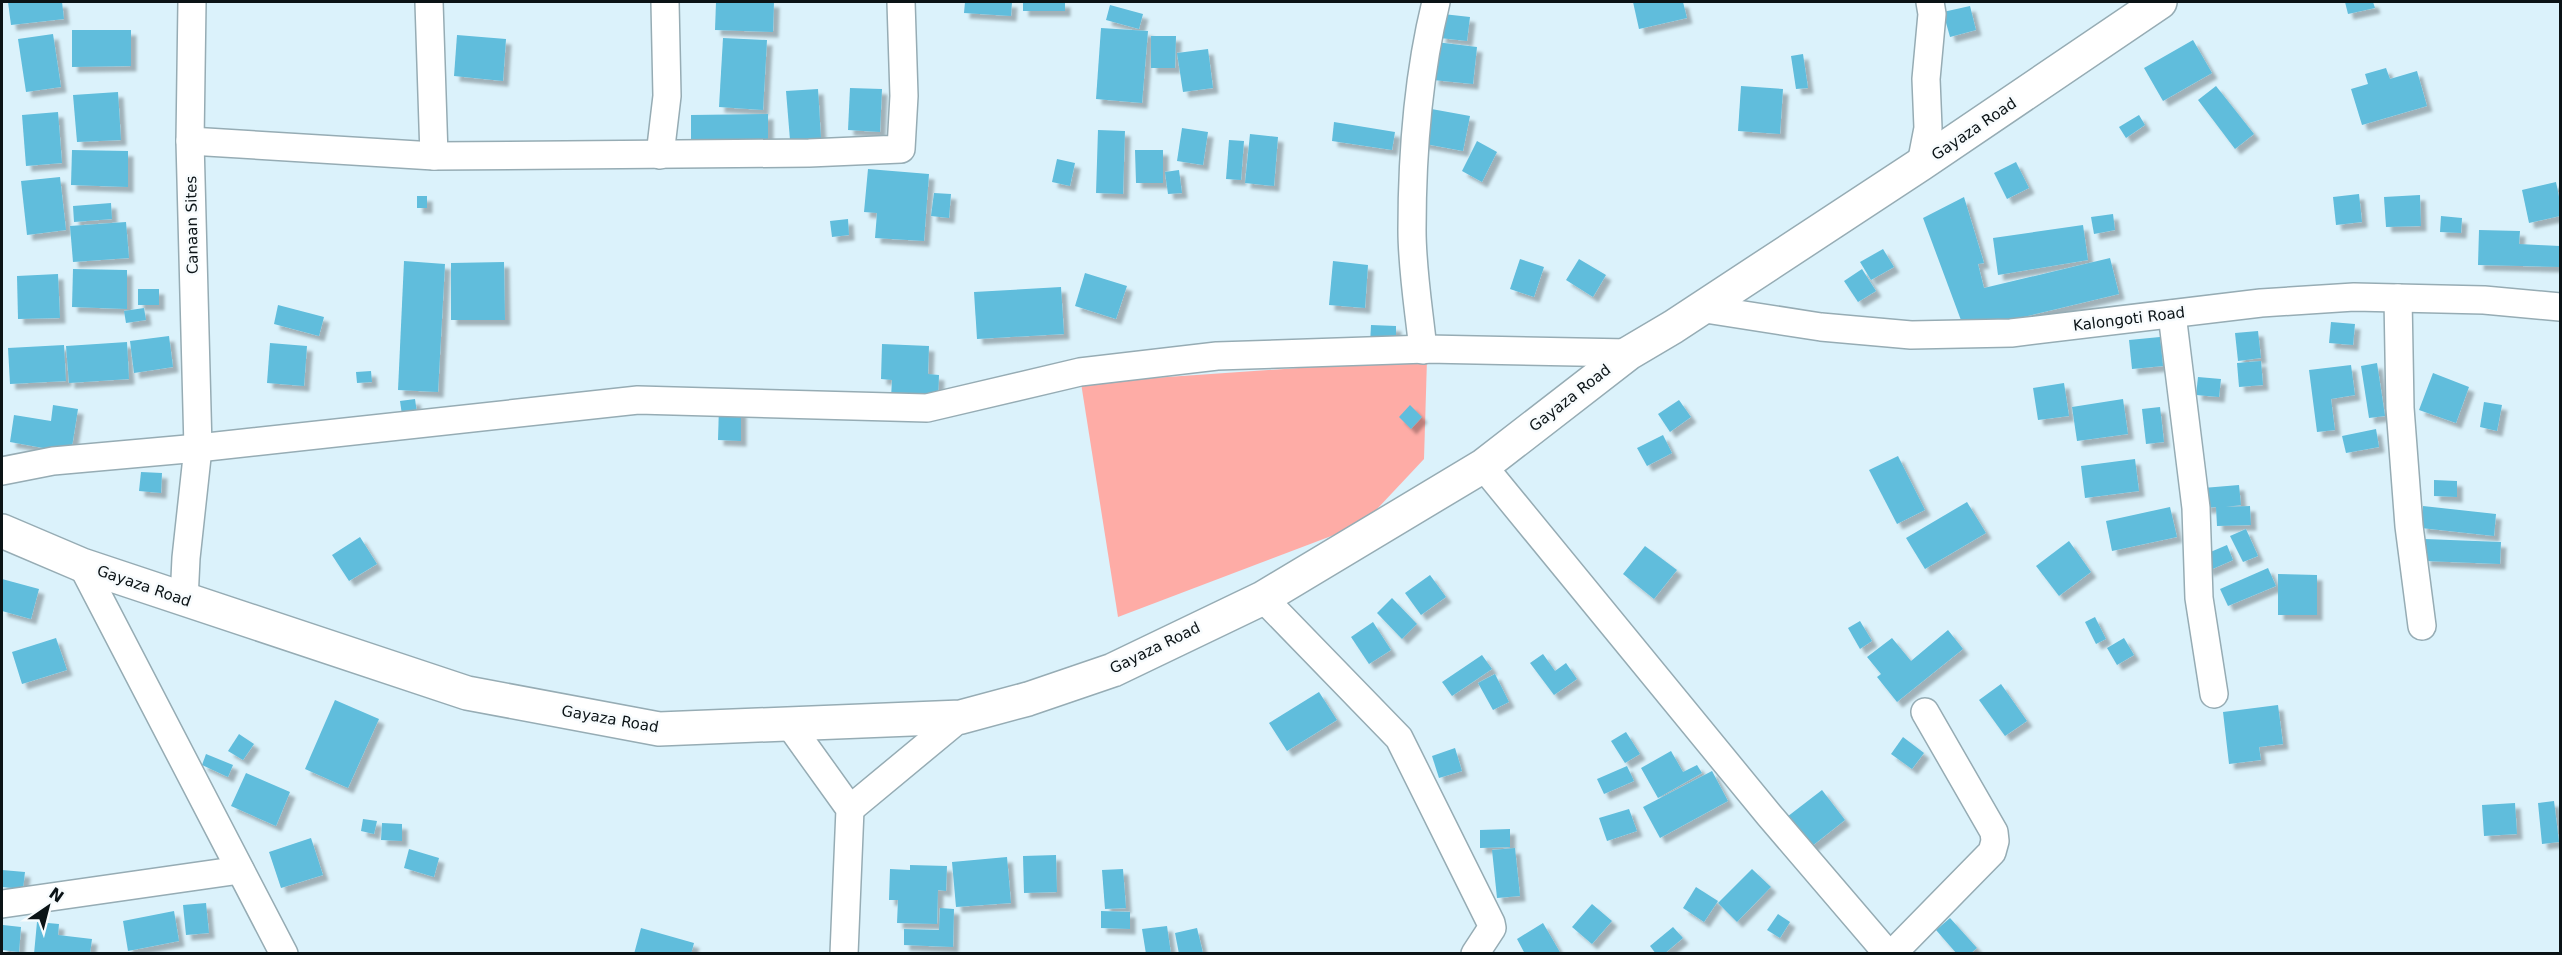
<svg xmlns="http://www.w3.org/2000/svg" width="2562" height="955" font-family="'DejaVu Sans',sans-serif">
	<style>
		.green { fill: #feaca6 }
		.building { fill: #60bddc; filter: url(#shadow) }
		.lines { fill: none; stroke-linecap: round; stroke-linejoin: round }
		.minor-casing { stroke: #96acb4; stroke-width: 30 }
		.primary-casing { stroke: #96acb4; stroke-width: 36 }
		.minor { stroke: #fff; stroke-width: 27 }
		.primary { stroke: #fff; stroke-width: 33 }
		.labels { text-anchor: middle; stroke-width: 5; stroke-linejoin: round; paint-order: stroke }
		.street-label { font-size: 15px; fill: #0b1316; stroke: #f7fbfd }
	</style>
	<defs>
		<filter id="shadow"><feDropShadow dx="5.5" dy="5.5" stdDeviation="1.5" flood-color="#0004"/></filter>
	</defs>
	<rect width="100%" height="100%" fill="#dbf2fb"/>
	<path class="green" d="M1427 359 1424 459 1363 524 1118 617 1081 383Z"/>
	<g class="building">
		<path d="M8 2H62L64 19 11 25Z"/>
		<path d="M716 2H774L773 32 715 30Z"/>
		<path d="M965 2H1012L1011 16 964 13Z"/>
		<rect x="1023" y="2" width="42" height="9"/>
		<path d="M1633 2H1683L1687 18 1639 29Z"/>
		<path d="M2345 2H2373L2375 8 2348 14Z"/>
		<path d="M1110 5 1143 14 1139 29 1106 20Z"/>
		<path d="M1970 6 1976 30 1950 37 1943 12Z"/>
		<path d="M1443 14 1470 17 1467 41 1440 38Z"/>
		<path d="M1101 28 1148 31 1142 103 1096 99Z"/>
		<path d="M72 30H131V66L72 67Z"/>
		<path d="M53 34 61 87 26 92 18 39Z"/>
		<path d="M457 35 506 39 503 81 454 76Z"/>
		<path d="M1151 36H1176L1175 68H1151Z"/>
		<path d="M723 38 767 40 763 110 719 107Z"/>
		<path d="M2193 40 2212 73 2163 101 2144 68Z"/>
		<path d="M1436 42 1477 47 1473 84 1433 80Z"/>
		<path d="M1208 49 1213 88 1183 92 1177 53Z"/>
		<path d="M1803 54 1808 88 1796 89 1791 56Z"/>
		<path d="M2386 68 2390 79 2417 71 2427 106 2362 125 2351 89 2368 84 2365 74Z"/>
		<path d="M1741 86 1783 89 1780 134 1738 131Z"/>
		<path d="M2216 86 2254 134 2235 149 2198 100Z"/>
		<path d="M850 88 882 89 880 132 848 130Z"/>
		<path d="M818 89 821 138 790 140 786 91Z"/>
		<path d="M118 92 121 140 77 142 73 95Z"/>
		<path d="M1426 108 1470 116 1463 151 1420 143Z"/>
		<path d="M58 112 62 163 26 166 22 115Z"/>
		<path d="M768 114V140H691V115Z"/>
		<path d="M2139 115 2145 125 2126 138 2119 127Z"/>
		<path d="M1334 122 1395 132 1392 150 1332 141Z"/>
		<path d="M1182 128 1208 132 1203 165 1177 161Z"/>
		<path d="M1098 130 1125 131 1123 194 1096 193Z"/>
		<path d="M1250 134 1278 137 1274 186 1245 183Z"/>
		<path d="M1229 140 1244 141 1241 180 1226 179Z"/>
		<path d="M1477 141 1497 152 1482 182 1462 171Z"/>
		<path d="M72 150 128 151V187L71 185Z"/>
		<path d="M1135 150H1163V183H1136Z"/>
		<path d="M1057 159 1075 163 1070 186 1052 182Z"/>
		<path d="M2016 162 2029 188 2007 199 1994 173Z"/>
		<path d="M868 169 929 174 924 241 875 238 877 213 864 212Z"/>
		<path d="M1179 170 1182 193 1168 194 1165 172Z"/>
		<path d="M60 177 66 230 27 235 21 181Z"/>
		<path d="M2556 182 2560 202V216L2529 223 2522 190Z"/>
		<path d="M934 193 951 194 949 218 931 216Z"/>
		<path d="M2359 194 2362 222 2336 225 2333 197Z"/>
		<path d="M2420 195 2421 226 2386 227 2384 197Z"/>
		<rect x="417" y="196" width="10" height="12"/>
		<path d="M1964 197 1984 263 1978 264 1984 288 2110 258 2119 294 1965 331 1923 218Z"/>
		<path d="M111 203 112 219 74 222 73 206Z"/>
		<path d="M2113 214 2115 230 2094 234 2091 217Z"/>
		<path d="M2441 216 2462 218 2461 233 2440 232Z"/>
		<path d="M848 219 849 235 832 237 830 221Z"/>
		<path d="M126 222 129 258 73 262 70 226Z"/>
		<path d="M2083 225 2088 260 1998 275 1993 238Z"/>
		<path d="M2479 230 2520 231 2519 244 2560 246V267L2478 265Z"/>
		<path d="M1883 249 1894 267 1871 280 1860 262Z"/>
		<path d="M1520 259 1544 267 1534 297 1510 289Z"/>
		<path d="M1579 259 1606 275 1593 297 1566 280Z"/>
		<path d="M404 261 445 264 438 392 398 390Z"/>
		<path d="M1333 261 1368 265 1365 308 1329 305Z"/>
		<path d="M504 262 505 320H451V263Z"/>
		<path d="M73 269 127 270V309L72 307Z"/>
		<path d="M1862 269 1876 291 1858 302 1844 281Z"/>
		<path d="M1085 273 1127 286 1116 319 1075 306Z"/>
		<path d="M58 274 60 318 18 319 17 276Z"/>
		<path d="M1061 287 1064 334 977 339 974 292Z"/>
		<rect x="138" y="289" width="21" height="16"/>
		<path d="M278 305 324 317 319 336 274 324Z"/>
		<path d="M144 308 146 320 126 323 124 311Z"/>
		<path d="M2331 322 2355 324 2353 345 2329 343Z"/>
		<path d="M1371 325 1396 326V346L1370 344Z"/>
		<path d="M2258 331 2261 358 2238 361 2235 333Z"/>
		<path d="M169 336 173 367 134 373 130 341Z"/>
		<path d="M2160 337 2163 366 2132 369 2129 340Z"/>
		<path d="M127 342 129 379 69 383 66 346Z"/>
		<path d="M270 343 307 346 304 386 267 383Z"/>
		<path d="M882 344 929 346 928 374 939 375 938 400 891 398 892 380 881 379Z"/>
		<path d="M64 345 66 381 10 384 8 348Z"/>
		<path d="M2261 361 2263 385 2239 387 2237 363Z"/>
		<path d="M2377 363 2385 416 2369 418 2361 366Z"/>
		<path d="M2351 365 2355 395 2331 399 2335 430 2317 432 2309 370Z"/>
		<path d="M371 371 372 382 357 383 356 372Z"/>
		<path d="M2433 373 2469 387 2456 423 2419 410Z"/>
		<path d="M2198 377 2221 379 2219 397 2196 395Z"/>
		<path d="M2064 383 2069 416 2038 420 2033 388Z"/>
		<path d="M415 399 417 413 402 415 400 401Z"/>
		<path d="M2123 399 2128 434 2077 441 2072 407Z"/>
		<path d="M1679 400 1691 417 1670 432 1658 414Z"/>
		<path d="M2484 402 2502 405 2497 431 2480 427Z"/>
		<path d="M53 405 78 409 71 453 10 442 14 415 51 421Z"/>
		<path d="M1410 405 1422 417 1411 429 1399 417Z"/>
		<path d="M719 406 741 407V441L718 440Z"/>
		<path d="M2160 407 2164 442 2146 444 2142 409Z"/>
		<path d="M2376 429 2379 447 2346 453 2342 436Z"/>
		<path d="M1663 435 1672 453 1647 466 1637 448Z"/>
		<path d="M1898 456 1925 510 1897 524 1869 470Z"/>
		<path d="M2135 459 2139 491 2085 498 2081 466Z"/>
		<path d="M141 472 162 473 161 493 139 491Z"/>
		<path d="M2434 480 2457 481V497L2434 496Z"/>
		<path d="M2239 485 2241 505 2226 507 2250 506 2251 525 2217 526 2216 507 2205 508 2203 488Z"/>
		<path d="M1967 502 1986 533 1925 569 1906 538Z"/>
		<path d="M2423 506 2496 514 2494 536 2421 528Z"/>
		<path d="M2170 507 2177 537 2112 551 2106 521Z"/>
		<path d="M2246 529 2258 556 2243 562 2230 536Z"/>
		<path d="M360 537 377 564 349 581 332 555Z"/>
		<path d="M2425 539 2501 542 2500 564 2425 561Z"/>
		<path d="M2069 541 2091 572 2059 596 2036 566Z"/>
		<path d="M2227 545 2233 560 2208 571 2201 556Z"/>
		<path d="M1645 546 1677 570 1654 599 1623 574Z"/>
		<path d="M2268 568 2276 586 2228 606 2220 589Z"/>
		<path d="M2278 574 2317 575V615H2278Z"/>
		<path d="M1430 575 1446 597 1421 615 1405 593Z"/>
		<path d="M2 579 39 589 31 619 2 611Z"/>
		<path d="M1392 598 1417 624 1402 639 1377 613Z"/>
		<path d="M2095 617 2106 639 2096 644 2085 622Z"/>
		<path d="M1860 621 1872 641 1860 649 1848 628Z"/>
		<path d="M1373 622 1391 650 1369 664 1351 637Z"/>
		<path d="M1948 630 1963 649 1897 702 1877 677 1881 674 1867 657 1892 638 1911 661Z"/>
		<path d="M56 638 67 670 22 684 12 652Z"/>
		<path d="M2124 638 2134 655 2117 665 2107 648Z"/>
		<path d="M1543 654 1555 671 1566 663 1577 679 1554 695 1530 663Z"/>
		<path d="M1482 655 1492 669 1452 696 1442 682Z"/>
		<path d="M1495 674 1509 702 1493 710 1478 683Z"/>
		<path d="M2001 684 2027 721 2005 736 1979 700Z"/>
		<path d="M1319 692 1337 720 1287 751 1269 723Z"/>
		<path d="M335 700 379 719 348 788 305 769Z"/>
		<path d="M2278 705 2283 744 2259 747 2261 760 2229 764 2223 712Z"/>
		<path d="M1626 732 1640 754 1625 763 1611 741Z"/>
		<path d="M239 734 254 744 243 760 228 751Z"/>
		<path d="M1903 737 1924 753 1912 769 1891 754Z"/>
		<path d="M1455 748 1462 771 1439 778 1432 756Z"/>
		<path d="M1671 751 1683 772 1697 765 1702 773 1658 798 1641 768Z"/>
		<path d="M206 754 233 765 228 777 202 765Z"/>
		<path d="M1627 766 1634 781 1604 794 1597 779Z"/>
		<path d="M1712 771 1728 801 1660 838 1643 807Z"/>
		<path d="M246 773 290 792 276 826 231 806Z"/>
		<path d="M1822 790 1845 820 1807 850 1783 820Z"/>
		<path d="M2554 801 2559 842 2542 844 2538 803Z"/>
		<path d="M2515 803 2517 834 2484 836 2482 805Z"/>
		<path d="M1629 809 1637 831 1607 841 1599 818Z"/>
		<path d="M363 819 377 821 374 834 361 831Z"/>
		<path d="M382 823 402 824V841L381 840Z"/>
		<path d="M1510 829V847L1480 848V830Z"/>
		<path d="M311 838 323 875 281 888 269 852Z"/>
		<path d="M1515 848 1520 896 1497 898 1492 850Z"/>
		<path d="M409 849 439 858 434 877 404 868Z"/>
		<path d="M1056 855 1057 892 1024 893 1023 856Z"/>
		<path d="M1007 857 1011 903 956 907 952 862Z"/>
		<path d="M910 865 947 866 946 891 938 890 937 924 897 923 898 900H889L890 869 910 870Z"/>
		<path d="M1123 869 1126 908 1105 909 1102 870Z"/>
		<path d="M1752 869 1771 887 1737 922 1718 903Z"/>
		<path d="M2 870 25 872 23 889 2 887Z"/>
		<path d="M1696 887 1718 901 1704 922 1683 908Z"/>
		<path d="M206 903 209 933 186 935 183 905Z"/>
		<path d="M1592 904 1612 921 1592 944 1572 927Z"/>
		<path d="M940 908 954 909 953 947 904 945V929L939 930Z"/>
		<path d="M174 911 179 941 128 951 123 921Z"/>
		<path d="M1101 911 1130 912V929L1101 928Z"/>
		<path d="M1778 914 1790 922 1780 938 1767 930Z"/>
		<path d="M1950 918 1977 948 1970 954H1957L1936 930Z"/>
		<path d="M37 922 59 924 58 935 92 939 90 954H34Z"/>
		<path d="M1543 923 1561 954H1525L1517 939Z"/>
		<path d="M3 925 21 927 19 952 2 950Z"/>
		<path d="M1167 926 1171 954H1146L1142 929Z"/>
		<path d="M1673 927 1683 938 1664 954H1656L1650 946Z"/>
		<path d="M641 928 694 943 691 954H634Z"/>
		<path d="M1197 928 1203 953 1179 954 1175 933Z"/>
	</g>
	<g class="lines">
		<defs>
			<g id="minor">
				<path d="M429 2 434 156"/>
				<path d="M190 141 434 156 809 153 901 149 904 96 901 2"/>
				<path d="M660 155 667 96 665 2"/>
				<path d="M1921 164 1928 128 1926 79 1932 14 1930 2"/>
				<path d="M2398 298 2400 408 2409 526 2422 626"/>
				<path d="M1699 308 1821 327 1911 335 2011 333 2261 303 2354 297 2484 300 2560 307"/>
				<path d="M2172 314 2196 508 2199 598 2214 694"/>
				<path d="M1423 350C1419 310 1412 270 1412 230 1412 155 1418 75 1436 2"/>
				<path d="M1483 466 1769 815 1888 954"/>
				<path d="M2 471 53 461 198 448 638 400 927 408 1080 372 1217 356 1427 349 1629 353"/>
				<path d="M82 565 284 954"/>
				<path d="M1263 598 1399 738 1491 923 1492 928 1475 954"/>
				<path d="M184 600 186 558 198 448 190 141 192 2"/>
				<path d="M789 724 850 809 844 954"/>
				<path d="M850 809 961 717"/>
				<path d="M2 904 240 870"/>
				<path d="M1892 954 1992 852 1995 841 1994 832 1925 712"/>
			</g>
			<path id="primary" d="M2 531 82 565 467 693 659 729 961 717 1028 699 1113 670 1263 598 1483 466 1629 353 1673 327 1921 164 2160 2"/>
		</defs>
		<use href="#minor" class="minor-casing"/>
		<use href="#primary" class="primary-casing"/>
		<use href="#minor" class="minor"/>
		<use href="#primary" class="primary"/>
	</g>
	<g class="labels">
		<g class="street-label">
			<text transform="translate(1974 129) rotate(-34)" y="5">Gayaza Road</text>
			<text transform="translate(192 225) rotate(-91)" y="5">Canaan Sites</text>
			<text transform="translate(2129 319) rotate(-7)" y="5">Kalongoti Road</text>
			<text transform="translate(1570 398) rotate(-38)" y="5">Gayaza Road</text>
			<text transform="translate(144 586) rotate(19)" y="5">Gayaza Road</text>
			<text transform="translate(1155 648) rotate(-26)" y="5">Gayaza Road</text>
			<text transform="translate(610 719) rotate(10)" y="5">Gayaza Road</text>
		</g>
	</g>
	<rect width="2562" height="955" fill="none" stroke="#0b1316" stroke-width="6"/>
	<g transform="translate(48 907) rotate(35)" stroke="#f7fbfd" stroke-width="4.5" paint-order="stroke">
	<path d="M0-4.5L10 22L0 15L-10 22Z" fill="#0b1316"/>
	<text y="-9" font-size="16" font-weight="bold" text-anchor="middle" fill="#0b1316">N</text>
	</g>
</svg>
